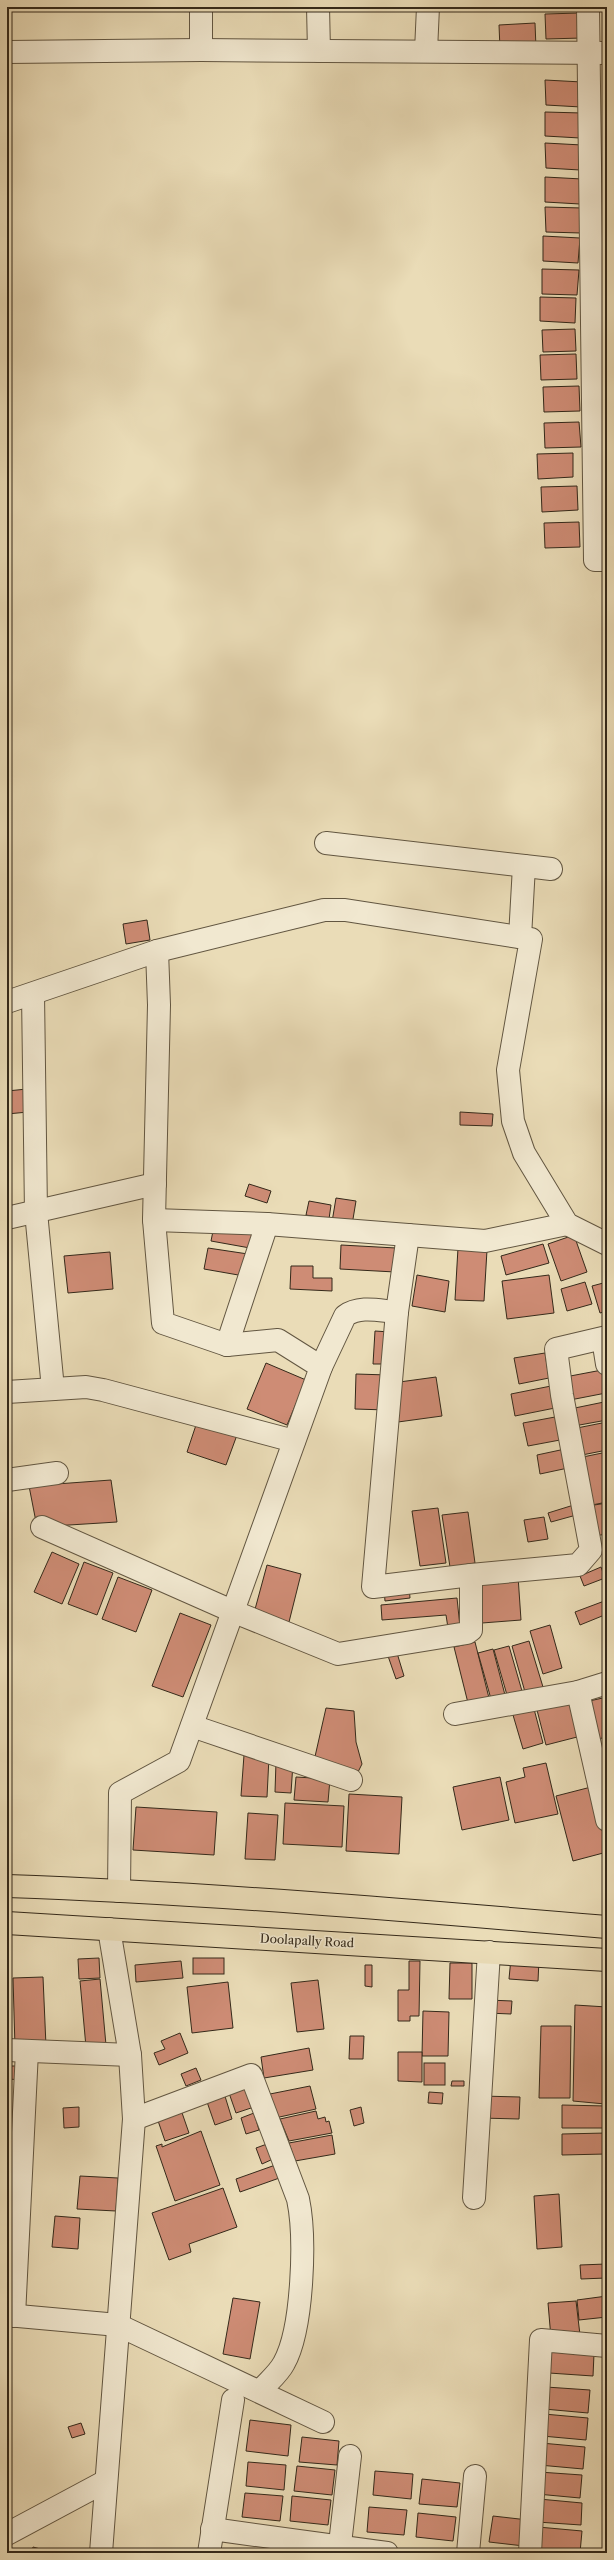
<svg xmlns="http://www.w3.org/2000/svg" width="614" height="2560" font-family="'Libre Caslon Text',serif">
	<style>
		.building { fill: #ce8c75; stroke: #34291a }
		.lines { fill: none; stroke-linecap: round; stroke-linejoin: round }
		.minor-casing { stroke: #625641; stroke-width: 24 }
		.major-casing { stroke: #34291a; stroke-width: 24 }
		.minor { stroke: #f1e8d0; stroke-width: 22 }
		.major { stroke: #eadcb7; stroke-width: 22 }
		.labels { text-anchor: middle; stroke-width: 3; stroke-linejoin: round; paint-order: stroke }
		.street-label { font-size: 12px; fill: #34291a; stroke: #f1e8d0 }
	</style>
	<rect width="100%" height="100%" fill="#eadcb7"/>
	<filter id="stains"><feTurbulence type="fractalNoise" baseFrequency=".005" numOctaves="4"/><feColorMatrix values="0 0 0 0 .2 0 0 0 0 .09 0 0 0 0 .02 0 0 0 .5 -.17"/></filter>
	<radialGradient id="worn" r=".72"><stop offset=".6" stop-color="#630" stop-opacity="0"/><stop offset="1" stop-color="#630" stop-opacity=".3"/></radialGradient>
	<g class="building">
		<path d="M580 13 582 38 546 39 545 14Z"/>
		<path d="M535 23 536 48 500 49 499 25Z"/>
		<path d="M545 80 582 82 581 107 546 105Z"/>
		<path d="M545 112 582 113 580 138 545 136Z"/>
		<path d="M545 143 582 145 580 170 546 168Z"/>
		<path d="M545 177 582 179 580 204 545 202Z"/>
		<path d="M545 207 582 208 581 233 546 232Z"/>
		<path d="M543 236 580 238 578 263 543 261Z"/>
		<path d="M542 269 579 270 577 295 542 294Z"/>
		<path d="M540 297 576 298 575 323 540 321Z"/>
		<path d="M575 329 576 351 543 352 542 330Z"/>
		<path d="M576 354 577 379 541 380 540 355Z"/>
		<path d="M579 386 580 411 544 412 543 387Z"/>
		<path d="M579 422 581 447 545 448 544 423Z"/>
		<path d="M573 453V477L538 479 537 454Z"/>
		<path d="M577 486 578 510 542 512 541 487Z"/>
		<path d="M579 522 580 547 545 548 544 523Z"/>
		<path d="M147 920 150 940 126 944 123 924Z"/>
		<path d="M27 1089 28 1112 7 1114V1091Z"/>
		<path d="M460 1112 493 1114 492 1126 460 1125Z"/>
		<path d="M249 1184 271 1191 267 1203 245 1196Z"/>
		<path d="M336 1198 356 1201 352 1225 332 1222Z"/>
		<path d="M309 1201 331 1205 329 1219 306 1215Z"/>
		<path d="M214 1226 253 1233 250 1248 211 1241Z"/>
		<path d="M574 1235 587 1272 561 1281 548 1244Z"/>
		<path d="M543 1244 549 1263 506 1275 501 1256Z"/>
		<path d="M341 1245 396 1248 395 1272 340 1269Z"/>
		<path d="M208 1248 248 1254 244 1276 204 1269Z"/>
		<path d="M458 1248 487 1250 484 1301 455 1300Z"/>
		<path d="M110 1252 113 1289 68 1293 64 1256Z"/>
		<path d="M291 1266H313V1278H332V1291L290 1289Z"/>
		<path d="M417 1275 449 1281 445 1312 412 1306Z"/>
		<path d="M549 1275 554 1313 507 1319 502 1281Z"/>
		<path d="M585 1282 592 1304 567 1311 561 1289Z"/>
		<path d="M607 1282V1311L600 1313 592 1286Z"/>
		<path d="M375 1331 390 1332 388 1364H373Z"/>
		<path d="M545 1353 549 1378 519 1384 514 1358Z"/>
		<path d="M266 1363 306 1380 287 1425 247 1409Z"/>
		<path d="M602 1370 606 1393 570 1400 565 1377Z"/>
		<path d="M356 1374 388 1375 387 1410 355 1409Z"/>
		<path d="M436 1377 442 1416 398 1422 392 1383Z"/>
		<path d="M551 1386 555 1408 515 1416 511 1394Z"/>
		<path d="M604 1402 607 1420 574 1426 570 1409Z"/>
		<path d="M555 1417 560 1440 528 1446 523 1423Z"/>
		<path d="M197 1422 237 1435 226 1465 187 1452Z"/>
		<path d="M607 1422V1450L577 1456 572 1429Z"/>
		<path d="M565 1449 568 1468 540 1474 537 1455Z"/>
		<path d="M607 1452V1502L587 1506 578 1458Z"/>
		<path d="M111 1480 117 1522 37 1527 29 1486Z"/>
		<path d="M607 1503V1534L594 1536 588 1506Z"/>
		<path d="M577 1504 580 1514 551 1522 548 1513Z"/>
		<path d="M438 1508 446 1563 420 1566 412 1511Z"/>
		<path d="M468 1512 475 1563 450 1567 442 1515Z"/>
		<path d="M544 1517 548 1539 528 1542 524 1520Z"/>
		<path d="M52 1552 79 1564 62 1604 34 1592Z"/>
		<path d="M84 1562 113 1573 97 1615 68 1604Z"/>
		<path d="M267 1565 301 1574 289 1622 254 1613Z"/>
		<path d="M601 1567 605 1578 584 1586 580 1576Z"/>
		<path d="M518 1576 521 1620 482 1623 479 1579Z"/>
		<path d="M118 1577 152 1590 136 1632 102 1619Z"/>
		<path d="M409 1586 410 1598 385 1601 384 1589Z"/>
		<path d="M457 1598 460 1627 448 1628 446 1615 382 1620 381 1605Z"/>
		<path d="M607 1600V1614L580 1625 575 1612Z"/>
		<path d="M180 1613 211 1625 183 1697 152 1686Z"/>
		<path d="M550 1625 562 1668 543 1674 530 1631Z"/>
		<path d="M529 1641 543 1687 525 1692 512 1646Z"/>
		<path d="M475 1642 489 1698 468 1703 454 1647Z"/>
		<path d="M509 1646 522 1691 507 1695 494 1650Z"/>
		<path d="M493 1649 505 1695 491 1699 478 1653Z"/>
		<path d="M397 1653 404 1676 396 1679 388 1656Z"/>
		<path d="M607 1697V1737L593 1740 585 1702Z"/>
		<path d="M573 1701 581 1736 546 1745 537 1710Z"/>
		<path d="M326 1708 354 1711 356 1742 362 1764 356 1776 314 1761Z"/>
		<path d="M534 1709 543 1743 523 1749 513 1715Z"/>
		<path d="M244 1755 269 1757 267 1797 241 1796Z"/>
		<path d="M276 1762 293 1763 291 1793 275 1792Z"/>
		<path d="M546 1763 558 1814 515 1823 506 1782 525 1777 523 1768Z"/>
		<path d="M296 1777 330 1779 328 1802 294 1800Z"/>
		<path d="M500 1777 509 1820 462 1830 453 1787Z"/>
		<path d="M595 1786 607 1833V1852L573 1861 556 1796Z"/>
		<path d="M349 1794 402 1797 399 1854 346 1851Z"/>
		<path d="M285 1803 344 1806 342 1847 283 1844Z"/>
		<path d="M136 1807 217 1812 214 1855 133 1850Z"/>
		<path d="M248 1813 278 1815 275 1860 245 1859Z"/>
		<path d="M99 1958 100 1978 79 1979 78 1959Z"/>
		<rect x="193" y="1958" width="31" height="16"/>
		<path d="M511 1958 539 1960 538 1981 509 1979Z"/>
		<path d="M181 1961 183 1978 136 1982 135 1965Z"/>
		<path d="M409 1961H420L419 2016H410V2021H398V1990H409Z"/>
		<path d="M450 1963H472V1999H449Z"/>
		<path d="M365 1965H372V1987L365 1986Z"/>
		<path d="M43 1977 46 2046 15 2047 13 1978Z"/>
		<path d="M100 1979 106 2045 86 2047 80 1981Z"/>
		<path d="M318 1980 324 2029 297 2032 291 1983Z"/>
		<path d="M228 1982 233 2028 192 2033 187 1987Z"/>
		<path d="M488 2000 512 2001 511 2014 487 2013Z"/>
		<path d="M575 2005 607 2007 605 2104 573 2101Z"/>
		<path d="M423 2011 449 2012 448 2056H422Z"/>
		<path d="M541 2026H571L570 2098H539Z"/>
		<path d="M180 2033 188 2053 159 2065 154 2053 165 2049 161 2041Z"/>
		<path d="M350 2036H364L363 2059H349Z"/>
		<path d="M309 2048 313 2070 264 2078 261 2057Z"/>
		<path d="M398 2052H422V2082L398 2081Z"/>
		<rect x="424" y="2063" width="21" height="22"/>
		<path d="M9 2066H21V2080L9 2079Z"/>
		<path d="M196 2068 201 2080 186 2086 181 2074Z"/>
		<path d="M452 2081H464V2086H451Z"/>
		<path d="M310 2086 316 2109 275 2118 270 2094Z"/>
		<path d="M247 2087 254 2107 236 2113 229 2093Z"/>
		<path d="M429 2092 443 2093 442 2104 428 2103Z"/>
		<path d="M224 2093 232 2119 215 2125 206 2099Z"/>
		<path d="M481 2096 520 2097 519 2119 480 2118Z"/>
		<path d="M562 2105 606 2106V2128H562Z"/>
		<path d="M79 2107V2127L64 2128 63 2108Z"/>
		<path d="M180 2107 189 2133 165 2141 156 2115Z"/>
		<path d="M361 2107 364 2123 354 2126 350 2110Z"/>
		<path d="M316 2111 318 2119 325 2117 326 2122 329 2121 332 2133 289 2141 280 2119Z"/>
		<path d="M254 2113 259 2130 246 2134 241 2118Z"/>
		<path d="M201 2131 220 2185 175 2201 156 2146 162 2144V2147Z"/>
		<path d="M606 2133V2154L562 2155V2134Z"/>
		<path d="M332 2135 335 2154 295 2161 289 2143Z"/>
		<path d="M267 2144 273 2159 262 2164 256 2148Z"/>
		<path d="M281 2163 285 2176 240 2192 236 2179Z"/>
		<path d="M80 2176 118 2178 116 2211 77 2209Z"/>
		<path d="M223 2188 237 2227 189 2244 191 2252 169 2260 152 2213Z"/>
		<path d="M559 2194 562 2247 537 2249 534 2196Z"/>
		<path d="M55 2216 80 2218 78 2249 52 2247Z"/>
		<path d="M606 2264V2278L581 2279 580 2265Z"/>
		<path d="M607 2296V2317L579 2320 577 2300Z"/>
		<path d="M233 2298 260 2302 250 2359 223 2354Z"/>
		<path d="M576 2301 580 2335 551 2338 548 2303Z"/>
		<path d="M551 2350 594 2354 593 2376 549 2373Z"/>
		<path d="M546 2387 590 2390 588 2413 544 2409Z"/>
		<path d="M544 2414 588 2418 586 2440 542 2436Z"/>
		<path d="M250 2420 291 2425 288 2456 246 2451Z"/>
		<path d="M81 2423 85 2434 72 2438 68 2427Z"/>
		<path d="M302 2437 339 2441 337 2465 299 2462Z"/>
		<path d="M541 2443 585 2447 583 2469 539 2465Z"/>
		<path d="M248 2462 286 2465 284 2490 246 2486Z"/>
		<path d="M297 2466 335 2470 332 2495 294 2491Z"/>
		<path d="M375 2471 413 2474 411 2499 373 2495Z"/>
		<path d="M539 2472 582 2475 580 2498 537 2494Z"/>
		<path d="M422 2479 460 2483 457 2507 419 2504Z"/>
		<path d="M245 2493 283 2496 280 2521 242 2517Z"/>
		<path d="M292 2496 331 2500 328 2525 290 2521Z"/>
		<path d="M539 2499 582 2503 581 2525 537 2522Z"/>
		<path d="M369 2507 407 2510 404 2535 367 2532Z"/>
		<path d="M418 2513 456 2517 453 2541 416 2537Z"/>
		<path d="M493 2516 528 2520 524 2546 489 2542Z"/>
		<path d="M538 2527 582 2531 580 2553 536 2550Z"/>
		<path d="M33 2547 55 2553H31Z"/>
	</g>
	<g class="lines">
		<defs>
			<g id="minor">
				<path d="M201 7V50"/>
				<path d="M318 7 319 51"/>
				<path d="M588 7 595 560H607"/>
				<path d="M426 51 428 7"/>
				<path d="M7 52 201 50 607 53"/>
				<path d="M326 843 551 869"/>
				<path d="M520 937 524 866"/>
				<path d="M33 994 36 1212 53 1389"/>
				<path d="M7 1002 157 951 324 910H345L531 939 508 1070 513 1121 524 1153 567 1224 607 1244"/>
				<path d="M7 1218 155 1184"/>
				<path d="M154 1220 267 1224 485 1241 567 1224"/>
				<path d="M408 1235 397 1312 373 1587 471 1575 578 1565 591 1550 562 1395 556 1349 607 1337"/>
				<path d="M603 1339 607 1364"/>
				<path d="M227 1345 267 1224"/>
				<path d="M321 1367 345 1316C360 1305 380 1311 397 1312"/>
				<path d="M7 1392 86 1387 103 1390 294 1441"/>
				<path d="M7 1480 57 1473"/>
				<path d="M42 1527 232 1611 338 1654 467 1633 471 1630V1575"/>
				<path d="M578 1692 607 1820"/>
				<path d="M455 1714 578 1692 607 1683"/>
				<path d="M192 1726 351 1780"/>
				<path d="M119 1891 120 1793 179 1761 321 1367 278 1340 227 1345 163 1323 154 1220 159 1005 157 951"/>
				<path d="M7 2050 130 2055"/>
				<path d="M134 2119 251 2075 298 2199C306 2237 303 2329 284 2363 279 2373 268 2382 260 2391"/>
				<path d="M474 2198 489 1952"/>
				<path d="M7 2315 118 2325 323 2422"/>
				<path d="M14 2316 27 2051"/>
				<path d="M212 2529 387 2553"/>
				<path d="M7 2534 106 2481"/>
				<path d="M101 2553 134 2119 130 2055 109 1929"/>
				<path d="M209 2553 233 2400"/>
				<path d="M339 2553 350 2456"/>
				<path d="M468 2553 475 2476"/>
				<path d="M530 2553 541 2340 607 2346"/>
			</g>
			<g id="major">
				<path d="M7 1886C207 1893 407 1910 607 1927"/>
				<path d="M7 1923 607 1960"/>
			</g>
		</defs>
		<use href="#minor" class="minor-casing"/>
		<use href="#major" class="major-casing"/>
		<use href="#minor" class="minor"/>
		<use href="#major" class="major"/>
	</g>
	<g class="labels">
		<g class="street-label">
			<text transform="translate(307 1941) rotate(3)" y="4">Doolapally Road</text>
		</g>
	</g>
	<rect width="614" height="2560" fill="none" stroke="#eadcb7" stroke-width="24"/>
	<rect x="8" y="8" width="598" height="2544" fill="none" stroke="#34291a" stroke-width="2"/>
	<rect x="12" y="12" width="590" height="2536" fill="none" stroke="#34291a"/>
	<rect width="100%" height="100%" filter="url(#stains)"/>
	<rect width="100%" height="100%" fill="url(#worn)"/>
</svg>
